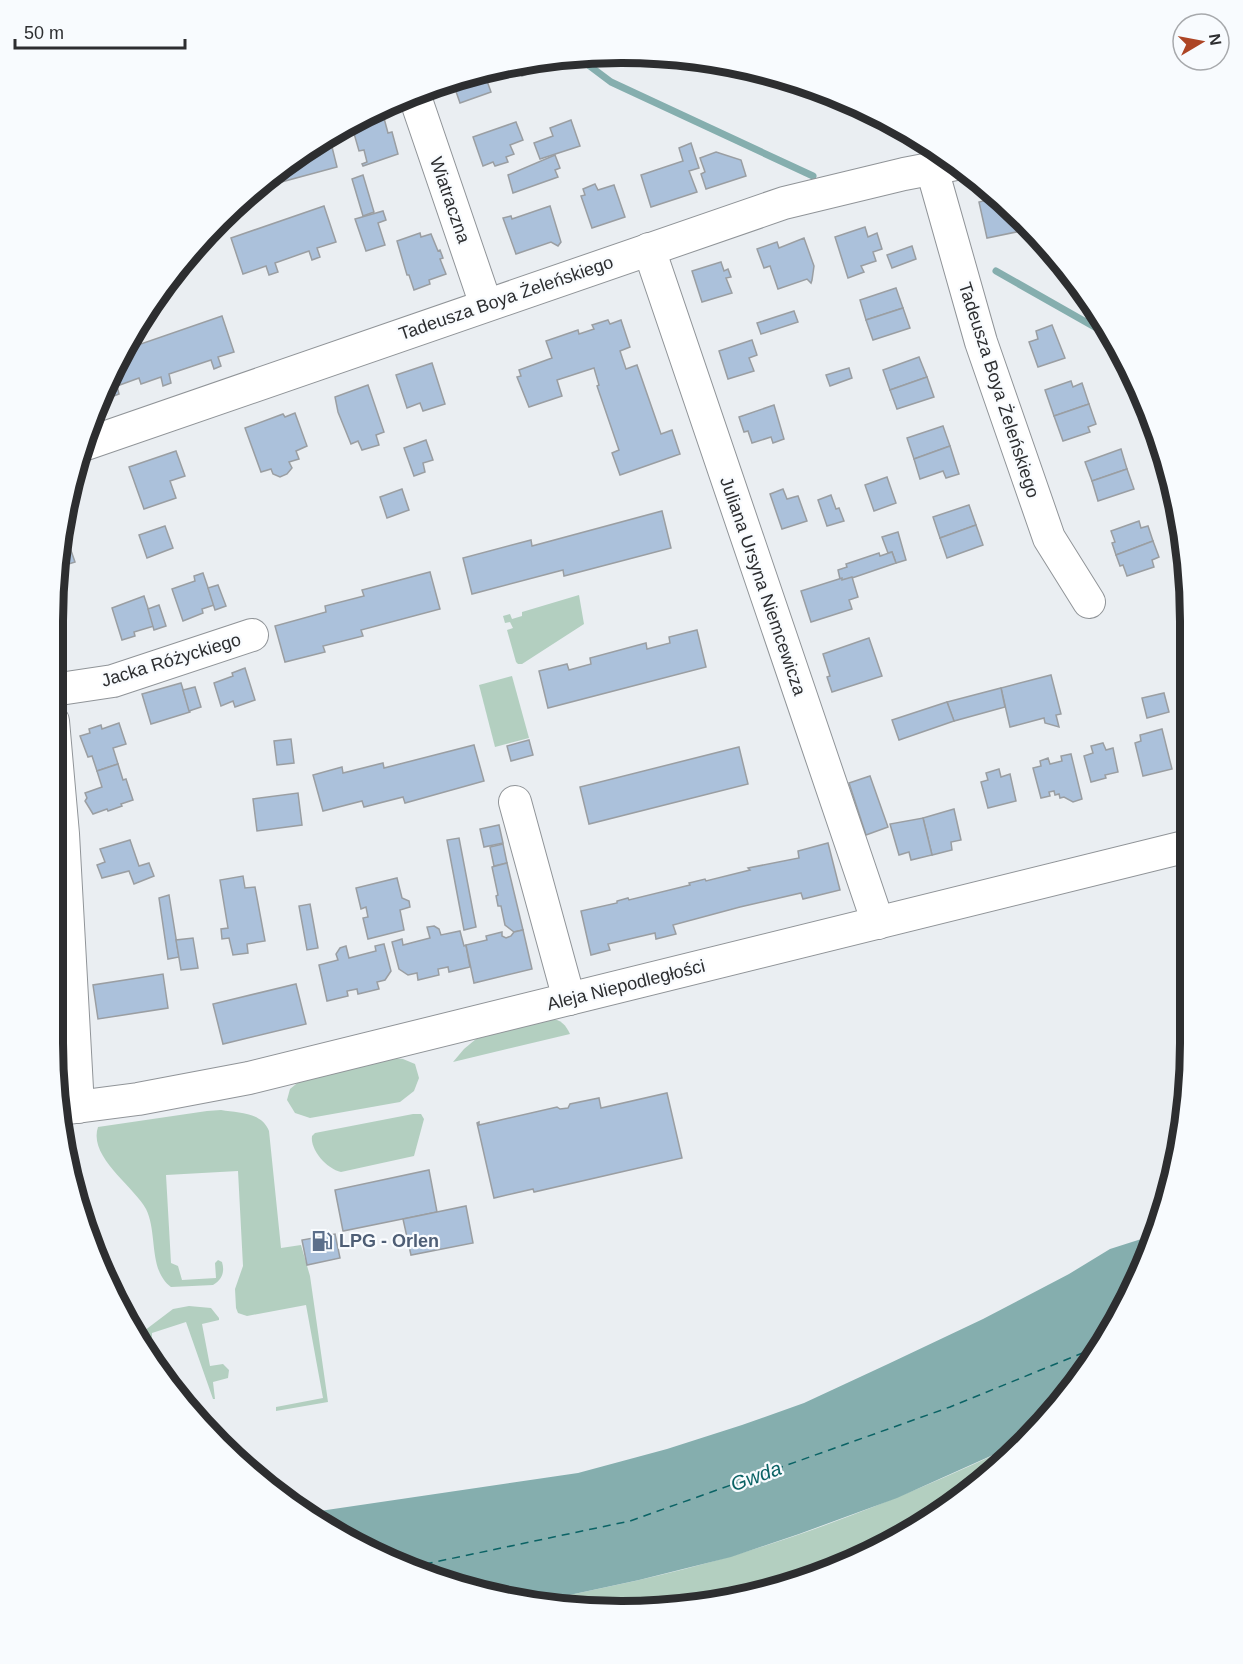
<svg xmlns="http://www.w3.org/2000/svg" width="1243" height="1664" font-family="Helvetica,sans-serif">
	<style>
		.green { fill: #b3cfc0 }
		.water { fill: #85aeae }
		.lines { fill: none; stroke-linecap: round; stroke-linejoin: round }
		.stream { stroke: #85aeae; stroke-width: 7 }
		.ferry { stroke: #0b6365; stroke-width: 1.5; stroke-dasharray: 8 6; stroke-linecap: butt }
		.building { fill: #abc1db; stroke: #9a9ea2; stroke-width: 1.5 }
		.minor-casing { stroke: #909498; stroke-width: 34 }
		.minor { stroke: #fff; stroke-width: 32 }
		.labels { text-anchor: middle; stroke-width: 4.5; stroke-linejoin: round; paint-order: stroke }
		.street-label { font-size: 18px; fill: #2d2e30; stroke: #f8fbfe }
		.service-label { font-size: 18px; font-weight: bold; fill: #4e5e75; stroke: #f8fbfe; text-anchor: start }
		.water-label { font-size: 20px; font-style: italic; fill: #0b6365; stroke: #f8fbfe }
		.rim { fill: none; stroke: #2d2e30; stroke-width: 8 }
	</style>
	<rect width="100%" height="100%" fill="#eaeef2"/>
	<g class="green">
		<path d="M579 595 584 624 522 664H518L516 662 507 630 513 628 510 622 505 623 503 616 510 614 512 619 522 616V612Z"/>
		<path d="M512 676 529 738 495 747 479 685Z"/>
		<path d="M549 1019C560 1018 566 1025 570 1034L453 1062 464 1049 476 1039Z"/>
		<path d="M394 1058 403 1059 415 1064 419 1078 414 1091 400 1102 310 1118 295 1113 287 1100 290 1089 301 1080Z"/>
		<path d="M221 1110C239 1113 262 1112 269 1131L281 1248 301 1245 310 1276 328 1402 276 1411V1407L323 1398 306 1305 247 1316 238 1313 236 1308 235 1289 243 1266 238 1171 166 1175 171 1263 178 1266 182 1280 216 1278 215 1263 218 1260 222 1262C225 1272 222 1280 213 1285L171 1287C148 1270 158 1233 146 1209 134 1186 88 1157 98 1127L207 1111Z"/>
		<path d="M413 1114H421L424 1119 414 1156 341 1172C327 1169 310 1150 312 1136L315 1133Z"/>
		<path d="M189 1306 211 1308 219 1318V1320L202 1324 210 1366 223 1364 229 1370 228 1378 213 1382 215 1399H213L186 1322 152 1333V1342L143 1346 136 1337 173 1309Z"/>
		<path d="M1024 1441 968 1494 839 1568 659 1610 537 1602C602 1588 668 1575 732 1556 833 1526 929 1486 1024 1441Z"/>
	</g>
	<path class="water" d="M1157 1234 1114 1327 1050 1417 1024 1441 897 1498 799 1534 731 1557 639 1580 537 1602 510 1600 370 1553 313 1512 578 1473 667 1449 742 1425 804 1403 888 1364 983 1319 1069 1274 1110 1249Z"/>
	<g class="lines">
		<g class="stream">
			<path d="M575 55 611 82 813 176"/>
			<path d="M996 271 1107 334"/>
		</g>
		<path class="ferry" d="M411 1567 630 1521 950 1407 1102 1345"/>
	</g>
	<g class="building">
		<path d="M535 62 538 70 522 76 517 65Z"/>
		<path d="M483 70 491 92 460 103 452 80Z"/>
		<path d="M381 107 388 133 392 132 398 154 363 166 362 164 367 162 364 150 359 151 351 123Z"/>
		<path d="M571 120 580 146 540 159 534 143 553 136 550 128Z"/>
		<path d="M516 122 523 140 510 145 514 154 506 157 508 162 495 166 493 162 483 166 473 137Z"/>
		<path d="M691 143 699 168 689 171 697 192 651 207 641 175 683 161 679 148Z"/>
		<path d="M332 147 337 167 259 188 275 170 296 157Z"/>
		<path d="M716 152 741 160 746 176 706 189 701 174 705 172 700 158Z"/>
		<path d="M555 155 560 168 555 170 558 177 513 193 508 175Z"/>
		<path d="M363 175 374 212 363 216 352 179Z"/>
		<path d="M595 184 598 190 614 185 625 217 592 228 581 196 585 195 583 189Z"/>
		<path d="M1000 197 1031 231 1021 233V231L987 238 979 202Z"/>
		<path d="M324 206 336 242 317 248 320 257 312 260 309 251 275 263 278 272 269 275 266 266 243 274 231 238Z"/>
		<path d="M550 206 561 242 558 246 551 242 516 254 503 218 511 216 512 219Z"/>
		<path d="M383 211 386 220 378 223 385 245 366 251 355 219Z"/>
		<path d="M865 227 868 237 877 233 882 249 873 252 876 261 861 266 864 272 848 278 835 237Z"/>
		<path d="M420 233 421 237 431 234 438 251 440 250 443 258 440 259 446 274 429 280 430 284 414 290 409 275H407L397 241Z"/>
		<path d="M804 238 814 266 812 280 811 283 807 279 778 289 770 266 764 268 757 249 777 242 779 248Z"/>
		<path d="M912 246 916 259 892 268 887 255Z"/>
		<path d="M721 262 724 271 728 269 731 277 726 278 732 293 702 302 692 271Z"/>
		<path d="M896 288 903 308 866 320 860 300Z"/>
		<path d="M903 308 910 328 873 340 866 320Z"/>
		<path d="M794 311 798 322 761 334 757 323Z"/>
		<path d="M222 316 234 352 218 357 221 366 214 369 211 360 169 374 171 383 163 386 161 377 141 384 139 378 117 386 119 394 111 397 109 392 129 348Z"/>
		<path d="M608 320 610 324 621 320 630 347 620 351 626 369 637 365 661 434 672 430 680 454 620 475 612 453 619 450 597 386 599 385 594 368 557 380 562 396 529 407 517 377 521 376 519 370 552 358 546 341 578 330 579 334 594 329 592 325Z"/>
		<path d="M1052 325 1065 358 1038 367 1029 342 1038 339 1036 331Z"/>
		<path d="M752 340 757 355 749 358 754 371 728 379 719 351Z"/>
		<path d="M919 357 927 377 890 390 883 370Z"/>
		<path d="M432 363 445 404 423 411 420 403 407 408 396 375Z"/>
		<path d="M849 368 852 378 830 386 826 375Z"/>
		<path d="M927 377 934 397 897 409 890 390Z"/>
		<path d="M1071 381 1073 387 1082 383 1089 404 1054 416 1045 390Z"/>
		<path d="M368 385 384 432 376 435 379 445 362 450 358 441 351 444 338 412 335 397Z"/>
		<path d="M1089 404 1096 424 1088 427 1090 432 1063 441 1054 416Z"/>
		<path d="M774 405 784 439 773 443 771 437 752 443 748 431 744 432 739 417Z"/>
		<path d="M295 413 307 446 296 451 299 459 289 462 292 468 287 474 280 477 273 474 271 469 261 472 245 428 283 414 285 417Z"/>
		<path d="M943 426 950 446 914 459 907 438Z"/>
		<path d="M426 440 433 460 423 463 425 472 414 476 404 448Z"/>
		<path d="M950 446 959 474 946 478 943 471 920 479 914 459Z"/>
		<path d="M1121 449 1127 469 1092 481 1085 462Z"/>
		<path d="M176 451 185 476 170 481 176 498 144 509 129 467Z"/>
		<path d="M1127 469 1134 489 1098 501 1092 481Z"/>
		<path d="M887 477 896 503 874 511 865 485Z"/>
		<path d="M402 489 409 510 387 518 380 497Z"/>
		<path d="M783 489 787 499 798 496 807 521 782 529 770 494Z"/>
		<path d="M831 495 836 509 839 508 844 521 827 526 818 500Z"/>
		<path d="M969 505 976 525 940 538 933 517Z"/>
		<path d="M662 511 671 548 564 576 563 570 472 594 463 558 531 540 532 546Z"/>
		<path d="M1139 521 1141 528 1148 526 1153 541 1116 555 1112 543 1115 542 1111 531Z"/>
		<path d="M976 525 983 545 947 558 940 538Z"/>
		<path d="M165 526 173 548 147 558 139 535Z"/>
		<path d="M898 532 906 560 896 563 892 552 888 553 882 537Z"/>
		<path d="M67 539 75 562 56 568 61 541Z"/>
		<path d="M1153 541 1159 557 1152 560 1154 567 1127 576 1123 565 1120 566 1116 555Z"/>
		<path d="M892 552 896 563 852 578 842 580 840 579 838 570 847 567 846 564 879 553 880 556Z"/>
		<path d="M430 572 440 609 361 630 363 636 323 646 325 652 285 662 275 626 326 612 325 606 364 596 362 590Z"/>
		<path d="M203 573 214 605 202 609 203 613 183 621 172 589 195 581 194 576Z"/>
		<path d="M852 577 858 597 849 600 852 609 811 622 801 591 842 578V580Z"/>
		<path d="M218 585 226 606 215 610 208 588Z"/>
		<path d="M144 596 154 626 134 632 135 636 122 640 112 608Z"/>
		<path d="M159 605 166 626 154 630 148 609Z"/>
		<path d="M697 630 706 667 548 708 539 671 567 664 569 670 591 664 590 658 646 643 647 649 670 643 669 637Z"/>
		<path d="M869 638 882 676 832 692 827 677 830 676 823 654Z"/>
		<path d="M245 668 255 700 235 707 233 701 221 706 214 683 233 676 232 673Z"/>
		<path d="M1051 675 1061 714 1056 715 1059 727 1045 723 1044 718 1010 727 1001 688Z"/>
		<path d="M181 683 190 712 151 724 142 694Z"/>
		<path d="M195 687 201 707 189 711 183 690Z"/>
		<path d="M1001 688 1005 707 954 721 947 702Z"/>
		<path d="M1164 693 1169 712 1147 718 1142 698Z"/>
		<path d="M947 702 954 721 899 740 892 720Z"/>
		<path d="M119 723 126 744 113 748 118 764 97 771 92 756 88 757 80 736 90 733 89 729 101 725 102 729Z"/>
		<path d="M1162 729 1172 769 1143 776 1135 743 1141 741 1140 735Z"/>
		<path d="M291 739 294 763 277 765 274 741Z"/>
		<path d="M529 740 533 755 511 761 507 746Z"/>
		<path d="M1103 743 1106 750 1113 748 1118 772 1105 775 1106 778 1091 782 1084 756 1093 753 1091 746Z"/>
		<path d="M474 745 484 781 405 803 403 797 364 807 362 801 323 811 313 775 342 767 343 773 383 763 384 768Z"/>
		<path d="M739 747 748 784 589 824 580 787Z"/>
		<path d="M1071 754 1082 799 1073 802 1064 797 1060 798 1059 794 1055 795 1054 791 1049 792 1050 796 1041 798 1033 768 1041 766 1040 761 1048 758 1050 764 1062 761 1061 756Z"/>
		<path d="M118 764 123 780 126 779 133 800 121 804 122 806 108 811 107 809 93 814 85 801 87 798 85 793 102 787 97 771Z"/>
		<path d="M999 769 1001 777 1010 774 1016 801 988 808 981 782 988 780 986 773Z"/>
		<path d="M870 776 888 827 866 835 849 783Z"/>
		<path d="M298 793 302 825 257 831 253 799Z"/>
		<path d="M954 809 961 840 951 842 952 850 932 855 923 818Z"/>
		<path d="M923 818 932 855 911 860 909 852 899 855 890 824Z"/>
		<path d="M499 825 503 843 484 847 480 829Z"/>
		<path d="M459 838 476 927 464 930 447 840Z"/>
		<path d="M130 840 139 866 149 863 154 876 134 884 129 871 102 878 97 865 105 862 100 849Z"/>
		<path d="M828 843 840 890 803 899 801 893 740 907 673 925 676 934 656 939 655 933 608 944 610 950 591 955 581 911 617 903V901L628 898 629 900 690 885 689 883 705 879 706 881 750 870 748 868 799 858 798 851Z"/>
		<path d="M503 844 507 863 494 866 490 847Z"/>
		<path d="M507 863 523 930 514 932 505 925 501 906H498L496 896 498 895 492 867Z"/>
		<path d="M243 876 245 888 255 887 265 941 247 944 248 953 233 955 229 938 222 939 221 929 228 928 220 880Z"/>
		<path d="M397 878 402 898 409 901 410 907 400 910 404 930 368 939 363 918 368 917 366 907 361 909 356 888Z"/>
		<path d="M169 895 179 957 168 959 159 898Z"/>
		<path d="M310 904 318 948 307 950 299 906Z"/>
		<path d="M434 926 439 929 441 935 460 931 464 946 466 945 470 967 449 972 448 967 438 969 439 975 418 980 417 973 408 975 399 969 392 942 402 939 403 945 430 938 427 927Z"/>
		<path d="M523 930 532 969 474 983 466 945 487 940 486 936 502 932V936L506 938 511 936 514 932Z"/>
		<path d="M193 938 198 968 181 970 176 940Z"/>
		<path d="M384 944 391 971 385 980 377 982 379 989 358 994 357 989 347 991 348 996 327 1001 319 965 338 960 336 954 340 948 346 946 349 958 376 951 375 946Z"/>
		<path d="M163 974 168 1008 98 1019 93 985Z"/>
		<path d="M296 984 306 1024 223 1044 213 1004Z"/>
		<path d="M667 1093 682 1158 534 1192 533 1189 494 1198 477 1123 479 1122V1125L557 1107 560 1109 568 1108 570 1104 599 1098 601 1108Z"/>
		<path d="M429 1170 437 1212 343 1231 335 1190Z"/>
		<path d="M466 1206 473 1243 411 1255 403 1219Z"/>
		<path d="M335 1234 340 1258 307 1265 302 1240Z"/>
	</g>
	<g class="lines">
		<defs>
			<g id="minor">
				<path d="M414 94 486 305"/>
				<path d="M932 169 981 342 1049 538 1089 602"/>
				<path d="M649 249 878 923"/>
				<path d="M86 444 784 203 904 174 956 164"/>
				<path d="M53 690 113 681 252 635"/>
				<path d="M53 721 63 834 78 1107"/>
				<path d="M515 802 569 999"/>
				<path d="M61 1109 138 1099 249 1078 1188 846"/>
			</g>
		</defs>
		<use href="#minor" class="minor-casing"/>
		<use href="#minor" class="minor"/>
	</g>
	<defs>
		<symbol id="fuel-bare" viewBox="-9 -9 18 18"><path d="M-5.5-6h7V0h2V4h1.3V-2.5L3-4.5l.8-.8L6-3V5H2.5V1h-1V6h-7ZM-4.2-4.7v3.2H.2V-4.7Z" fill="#5c6f8a" stroke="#f8fbfe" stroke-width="2.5" paint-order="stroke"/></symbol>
	</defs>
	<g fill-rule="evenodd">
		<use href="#fuel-bare" x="307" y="1226" width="30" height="30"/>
	</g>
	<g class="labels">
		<g class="street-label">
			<text transform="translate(450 200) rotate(71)" y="6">Wiatraczna</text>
			<text transform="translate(506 298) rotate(-19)" y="6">Tadeusza Boya Żeleńskiego</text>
			<text transform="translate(999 390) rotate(72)" y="6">Tadeusza Boya Żeleńskiego</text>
			<text transform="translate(763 586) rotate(71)" y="6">Juliana Ursyna Niemcewicza</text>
			<text transform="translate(171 660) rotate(-17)" y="6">Jacka Różyckiego</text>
			<text transform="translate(626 985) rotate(-14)" y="6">Aleja Niepodległości</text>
		</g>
		<g class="service-label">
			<text x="339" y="1247">LPG - Orlen</text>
		</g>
		<g class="water-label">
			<text transform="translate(756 1476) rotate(-20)" y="7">Gwda</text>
		</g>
	</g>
	<path d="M0 0H1243V1664H0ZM621 63H622A558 558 0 0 1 1180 621V1043A558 558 0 0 1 622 1601H621A558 558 0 0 1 63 1043V621A558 558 0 0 1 621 63Z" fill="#f8fbfe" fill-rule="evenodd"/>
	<path class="rim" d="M621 63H622A558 558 0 0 1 1180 621V1043A558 558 0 0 1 622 1601H621A558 558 0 0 1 63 1043V621A558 558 0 0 1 621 63Z"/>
	<g transform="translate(1201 42) rotate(80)"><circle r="28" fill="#f8fbfe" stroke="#a7a9ac" stroke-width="1.5"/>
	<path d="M0-4.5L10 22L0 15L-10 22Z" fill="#ad4525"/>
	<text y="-9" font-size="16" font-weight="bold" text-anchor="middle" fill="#2d2e30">N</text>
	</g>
	<path d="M15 39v9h170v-9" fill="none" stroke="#2d2e30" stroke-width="3"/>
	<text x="24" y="39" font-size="18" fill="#2d2e30" stroke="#f8fbfe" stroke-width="4.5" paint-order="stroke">50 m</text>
</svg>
